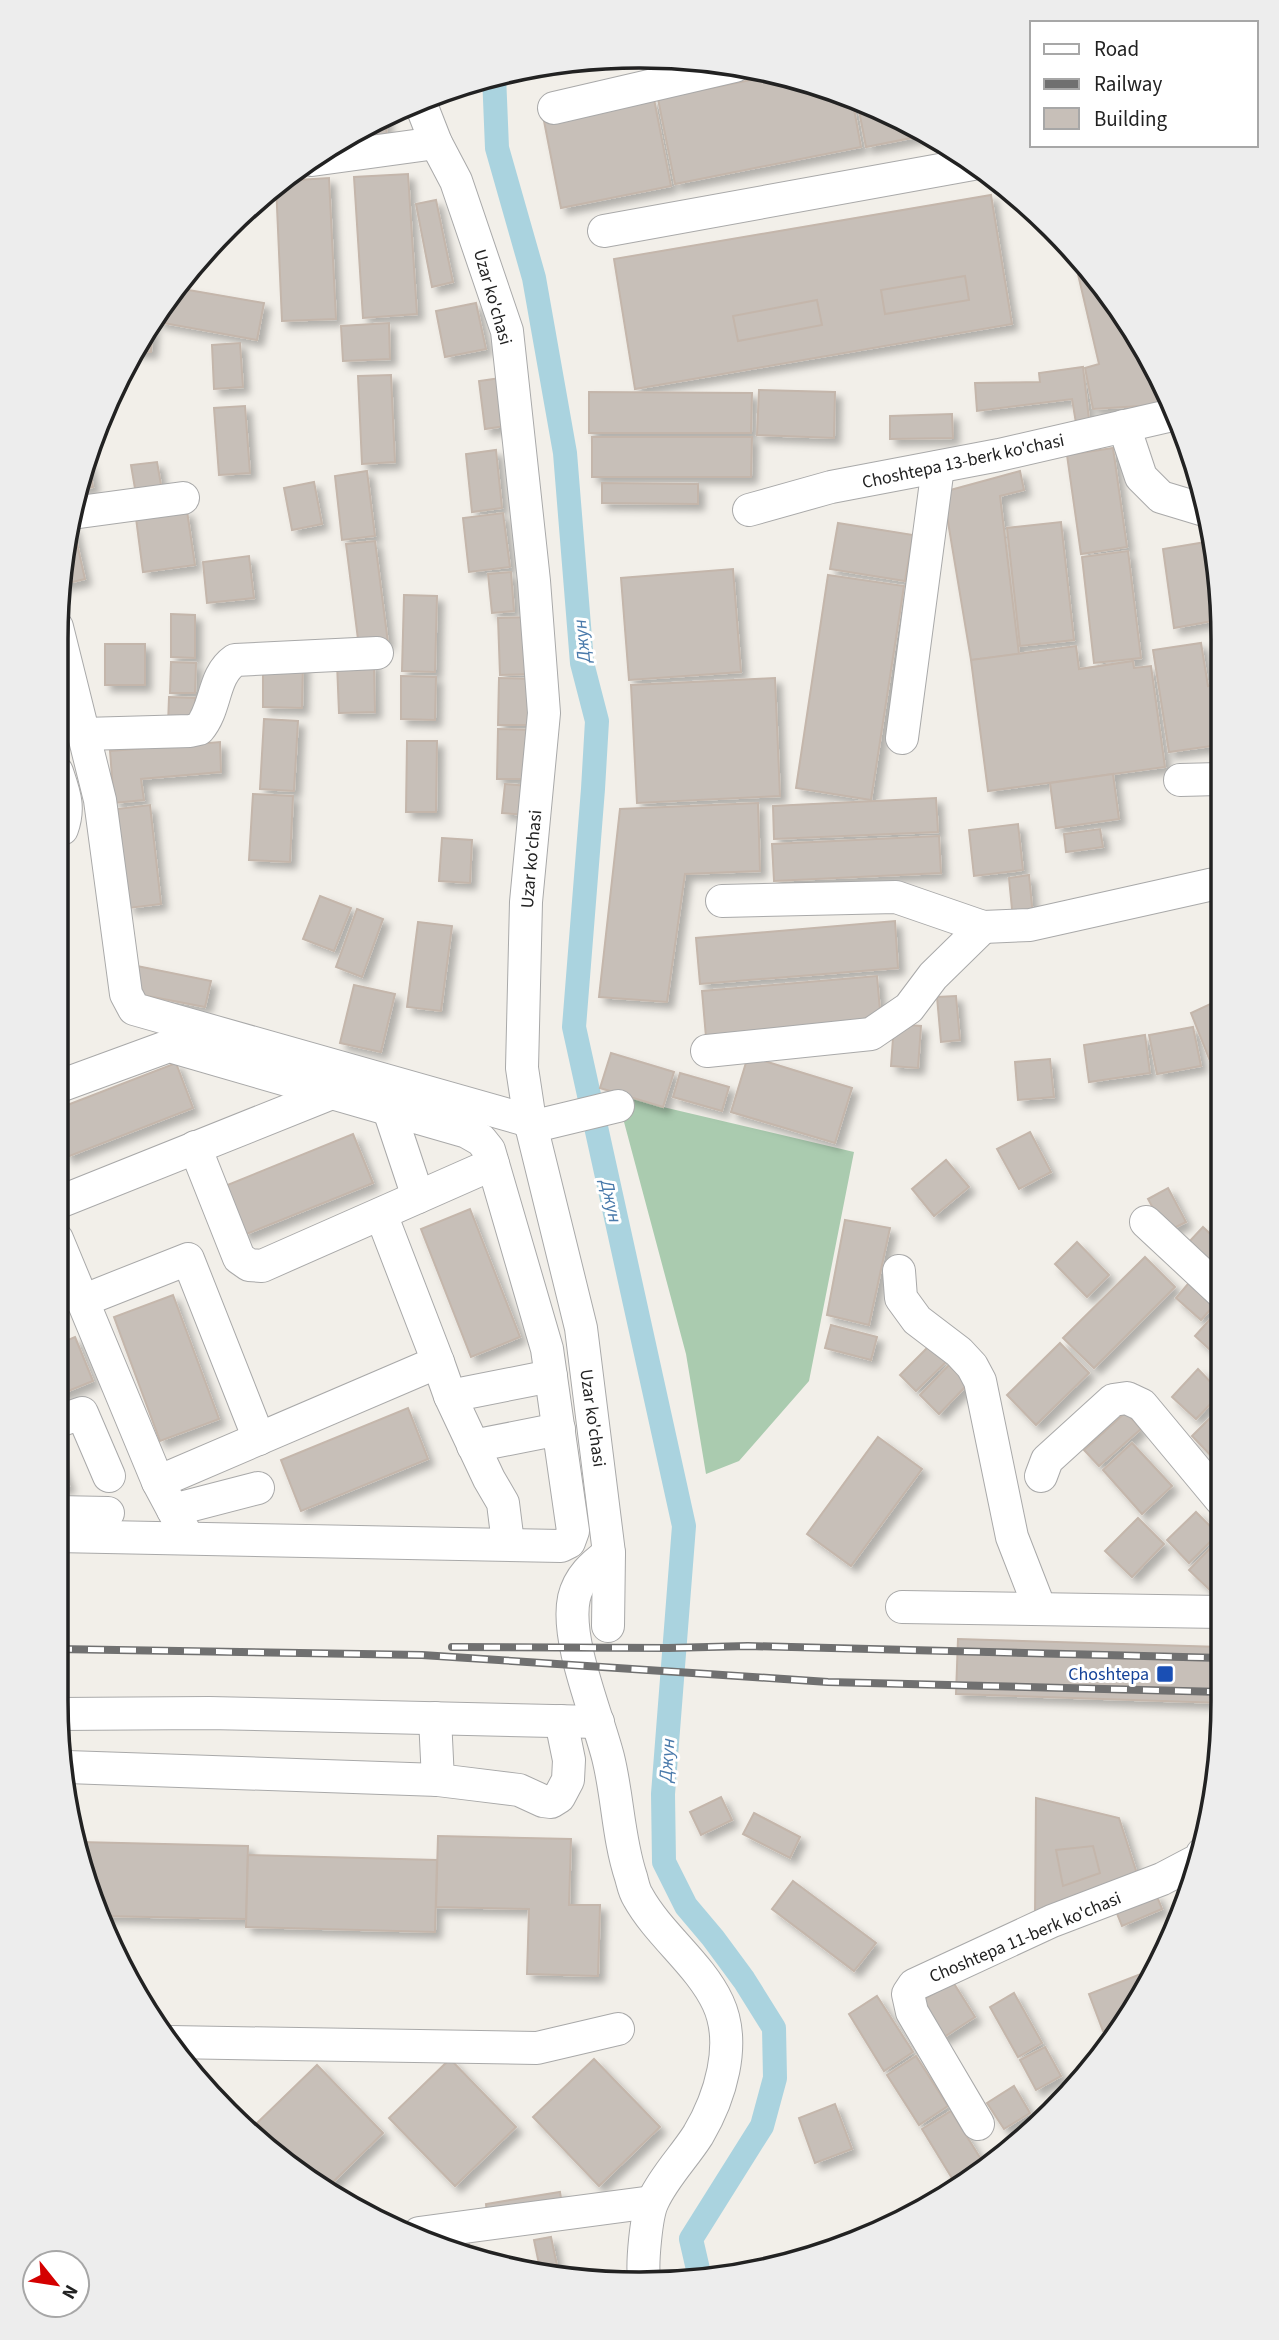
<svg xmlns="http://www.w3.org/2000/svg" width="1279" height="2340" font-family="'Source Sans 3',sans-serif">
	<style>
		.cemetery { fill: #aacbaf }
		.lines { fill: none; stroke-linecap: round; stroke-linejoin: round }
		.canal { stroke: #aad3df; stroke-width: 24 }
		.building { fill: #c7bfb8; stroke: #c4b6ab; stroke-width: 2; filter: url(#shadow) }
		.minor-casing { stroke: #a9a9a9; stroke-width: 34 }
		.minor { stroke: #fff; stroke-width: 32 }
		.rail-casing { stroke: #707070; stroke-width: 8 }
		.rail { stroke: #fff; stroke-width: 5; stroke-dasharray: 16; stroke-linecap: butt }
		.transit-dot { fill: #1a4fb4; stroke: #fff; stroke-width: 2.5 }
		.labels { text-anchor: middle; stroke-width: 6; stroke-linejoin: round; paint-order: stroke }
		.street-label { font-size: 18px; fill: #222; stroke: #fff }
		.transit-label { font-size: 18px; fill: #164399; stroke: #fff; text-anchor: end }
		.water-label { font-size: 19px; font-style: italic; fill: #4a7aab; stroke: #fff }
		.rim { fill: none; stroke: #222; stroke-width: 3.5 }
	</style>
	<defs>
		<filter id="shadow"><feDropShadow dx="6" dy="6" stdDeviation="3.5" flood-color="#0004"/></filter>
	</defs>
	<rect width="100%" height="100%" fill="#f2efe9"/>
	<path class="cemetery" d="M616 1092 663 1107 854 1152 809 1381 739 1461 706 1474 686 1354Z"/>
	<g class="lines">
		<path class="canal" d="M494 75 497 148 534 278 565 453 582 663 597 721 593 789 574 1027 684 1526 663 1794 664 1862 686 1906 713 1938 744 1980 774 2028 775 2078 762 2126 691 2239 700 2278"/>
	</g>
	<g class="building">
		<path d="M775 75 827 87 852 98 861 147 675 184 658 99Z"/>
		<path d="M654 99 671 186 561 208 544 121Z"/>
		<path d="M857 100 931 134 866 147Z"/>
		<path d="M386 115 387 143 363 144 362 128Z"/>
		<path d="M408 174 417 314 363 318 354 177Z"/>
		<path d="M329 178 336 319 282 321 276 184 280 181Z"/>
		<path d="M991 195 1012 324 635 389 614 259Z"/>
		<path d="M436 200 453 282 432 287 416 204Z"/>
		<path d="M1074 257 1124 315 1172 404 1093 409 1085 368 1099 364Z"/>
		<path d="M965 276 969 300 885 314 881 290Z"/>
		<path d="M177 288 264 303 257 340 158 322 159 313Z"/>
		<path d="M817 300 822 325 738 341 733 316Z"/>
		<path d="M476 303 486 349 445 357 436 311Z"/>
		<path d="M153 321 151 352 133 351 134 348Z"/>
		<path d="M389 323 390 359 343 361 341 326Z"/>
		<path d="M240 343 243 387 214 389 212 345Z"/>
		<path d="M1083 367 1090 428 1077 429 1072 399 977 411 975 383 1040 382 1039 373Z"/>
		<path d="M391 375 395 462 362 464 358 376Z"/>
		<path d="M501 378 506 426 485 429 479 381Z"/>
		<path d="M759 390 835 392 834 438 757 435Z"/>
		<path d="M589 392 752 393 751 433H589Z"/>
		<path d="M245 406 250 473 219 475 214 408Z"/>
		<path d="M952 414 953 438 890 439V416Z"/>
		<path d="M592 437H752L751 477H592Z"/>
		<path d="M1113 448 1127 547 1081 554 1067 455Z"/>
		<path d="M496 450 502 508 472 512 466 454Z"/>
		<path d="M88 459 93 487 76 490V488Z"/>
		<path d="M157 462 163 496 137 500 131 465Z"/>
		<path d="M367 471 375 536 342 540 335 476Z"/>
		<path d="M1020 471 1024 490 1000 496 1019 654 971 660 943 492Z"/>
		<path d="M314 482 322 524 292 530 284 488Z"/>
		<path d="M602 483 698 484V504L602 503Z"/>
		<path d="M187 511 195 565 143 572 136 518Z"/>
		<path d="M503 513 510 567 469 572 463 518Z"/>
		<path d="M1061 522 1074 640 1020 646 1007 528Z"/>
		<path d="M838 523 913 535 905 581 830 569Z"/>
		<path d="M70 526H73L85 579 60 585Z"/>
		<path d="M375 541 388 643 359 647 346 544Z"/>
		<path d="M1212 541 1218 564V620L1174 628 1163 549Z"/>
		<path d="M1128 551 1141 658 1094 663 1082 557Z"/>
		<path d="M249 556 254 598 207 603 203 562Z"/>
		<path d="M733 569 741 672 629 680 621 578Z"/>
		<path d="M511 572 514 611 492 613 488 574Z"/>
		<path d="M828 575 904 586 871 800 796 788Z"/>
		<path d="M404 595 437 596 435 672 402 671Z"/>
		<path d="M171 614 195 615V658L171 657Z"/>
		<path d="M533 617 535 674 500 675 498 618Z"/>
		<path d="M1201 643 1208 686 1218 684 1219 745 1169 752 1153 650Z"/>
		<rect x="105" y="644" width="40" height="41"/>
		<path d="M1076 646 1079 669 1133 661 1134 668 1151 666 1165 767 988 791 971 660Z"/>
		<path d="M171 662 196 663 195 693H170Z"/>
		<path d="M374 662 375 712 339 713 337 663Z"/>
		<path d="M263 663H303L302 708 263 707Z"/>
		<path d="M401 676 436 677 435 720 401 719Z"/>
		<path d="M499 678 534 679 533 725H498Z"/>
		<path d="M775 678 780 796 637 803 631 685Z"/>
		<path d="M169 697 195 698V725H168Z"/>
		<path d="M264 719 298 721 294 791 260 789Z"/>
		<path d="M498 729 533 730 532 779H497Z"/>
		<path d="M407 741H437L436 812H406Z"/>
		<path d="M220 742 221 772 141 779 144 800 114 803 110 751Z"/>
		<path d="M1113 774 1119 819 1056 828 1050 783Z"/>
		<path d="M505 784 529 786 527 815 502 813Z"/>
		<path d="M253 794 293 796 290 862 249 860Z"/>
		<path d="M936 798 938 832 774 839 773 806Z"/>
		<path d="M758 803 760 871 685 874 667 1002 599 997 620 809Z"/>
		<path d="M150 805 161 904 129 908 117 809Z"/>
		<path d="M1018 824 1023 870 974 876 969 830Z"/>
		<path d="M1100 829 1103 847 1066 852 1064 834Z"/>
		<path d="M939 836 941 873 774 881 772 844Z"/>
		<path d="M442 838 472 840 470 883 439 881Z"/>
		<path d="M1029 875 1033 916 1013 919 1009 878Z"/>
		<path d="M320 896 351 908 334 951 303 939Z"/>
		<path d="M357 909 383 919 362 977 336 967Z"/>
		<path d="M895 921 898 968 700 984 696 938Z"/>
		<path d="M418 922 452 926 441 1011 407 1007Z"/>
		<path d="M137 966 211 981 205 1007 132 993Z"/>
		<path d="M877 976 881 1022 706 1037 702 991Z"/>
		<path d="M354 985 395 994 381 1052 340 1043Z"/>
		<path d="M956 996 960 1040 941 1042 937 997Z"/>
		<path d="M1219 1000 1220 1023 1213 1026 1220 1042V1086L1191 1013Z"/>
		<path d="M894 1024 921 1026 918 1068 891 1066Z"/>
		<path d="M1193 1027 1201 1066 1157 1074 1149 1035Z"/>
		<path d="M1145 1035 1150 1073 1089 1082 1084 1045Z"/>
		<path d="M611 1053 674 1072 663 1107 600 1088Z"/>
		<path d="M748 1056 852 1088 835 1143 731 1112Z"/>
		<path d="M1050 1059 1054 1097 1018 1100 1015 1062Z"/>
		<path d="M176 1063 193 1108 67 1157 57 1131V1109Z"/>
		<path d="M680 1073 729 1087 722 1111 673 1097Z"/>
		<path d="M1220 1102V1135L1211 1104Z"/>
		<path d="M1030 1132 1051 1172 1019 1189 997 1149Z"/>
		<path d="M353 1134 373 1183 244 1235 225 1186Z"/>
		<path d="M946 1160 969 1187 934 1216 912 1189Z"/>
		<path d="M1168 1188 1186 1222 1166 1232 1148 1199Z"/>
		<path d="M470 1209 520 1337 471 1357 421 1229Z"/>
		<path d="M845 1220 890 1228 869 1325 827 1315Z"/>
		<path d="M1203 1227 1220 1243V1273L1188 1243Z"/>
		<path d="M1077 1242 1109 1275 1087 1297 1055 1264Z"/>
		<path d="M1145 1257 1175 1287 1094 1368 1063 1338Z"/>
		<path d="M1194 1277 1219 1300 1201 1320 1176 1298Z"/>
		<path d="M173 1295 219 1419 160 1441 114 1317Z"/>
		<path d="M1220 1308 1221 1360 1195 1336Z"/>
		<path d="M831 1325 877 1337 871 1360 825 1348Z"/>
		<path d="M75 1337 93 1381 56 1396V1345Z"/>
		<path d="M1060 1343 1089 1373 1036 1425 1007 1395Z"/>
		<path d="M930 1345 946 1362 916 1391 900 1375Z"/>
		<path d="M949 1365 968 1384 939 1414 920 1395Z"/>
		<path d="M1198 1369 1221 1393 1196 1419 1172 1397Z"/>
		<path d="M408 1408 428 1459 301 1511 281 1460Z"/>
		<path d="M1126 1412 1141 1429 1099 1466 1084 1450Z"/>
		<path d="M1210 1418 1221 1430 1220 1465 1192 1436Z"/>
		<path d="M878 1437 922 1469 851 1566 807 1534Z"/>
		<path d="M1132 1443 1172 1486 1142 1514 1103 1470Z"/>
		<path d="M57 1454 69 1486 56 1491V1455Z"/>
		<path d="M1196 1512 1218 1534 1189 1563 1167 1540Z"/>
		<path d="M1138 1518 1164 1544 1132 1577 1105 1551Z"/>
		<path d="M1220 1538 1221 1588 1215 1595 1189 1570Z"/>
		<path d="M958 1639 1221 1647 1222 1703 956 1694Z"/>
		<path d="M721 1797 732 1820 701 1835 690 1812Z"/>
		<path d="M1036 1798 1119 1818 1139 1880 1035 1917Z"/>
		<path d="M754 1813 800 1837 790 1858 743 1834Z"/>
		<path d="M438 1836 571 1839 569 1905H600L598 1976 527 1974 529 1909 436 1907Z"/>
		<path d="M79 1842 248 1846 246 1919 102 1916 87 1888Z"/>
		<path d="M1093 1846 1100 1873 1063 1886 1056 1850Z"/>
		<path d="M248 1855 437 1860 435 1932 246 1927Z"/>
		<path d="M793 1881 876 1943 854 1971 772 1909Z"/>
		<path d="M1156 1894 1162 1909 1122 1926 1116 1911Z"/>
		<path d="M1146 1972 1149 1981 1145 1992 1117 2026 1103 2031 1089 1994Z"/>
		<path d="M953 1982 975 2017 941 2039 918 2003Z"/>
		<path d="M1014 1993 1042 2043 1018 2057 990 2007Z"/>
		<path d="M877 1996 913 2052 884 2071 849 2014Z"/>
		<path d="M1045 2047 1061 2076 1036 2090 1020 2060Z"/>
		<path d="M916 2056 948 2106 919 2125 887 2075Z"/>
		<path d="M450 2059 516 2127 455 2186 389 2118Z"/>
		<path d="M594 2059 660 2127 599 2186 533 2117Z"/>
		<path d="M317 2065 383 2133 325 2190 318 2187 257 2123Z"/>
		<path d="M1014 2086 1030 2113 1004 2129 987 2103Z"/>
		<path d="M835 2104 852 2149 815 2163 799 2118Z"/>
		<path d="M951 2111 984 2164 955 2183 922 2129Z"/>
		<path d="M560 2192 563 2210 488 2222 486 2204Z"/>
		<path d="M551 2237 558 2270 540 2269 534 2240Z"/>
		<path d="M469 2242 470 2256 444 2244Z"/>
	</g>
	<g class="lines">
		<defs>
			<g id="minor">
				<path d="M420 102 436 143 456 181 507 331 534 581 544 713 526 902 522 1068 530 1121 581 1328 609 1553 608 1626"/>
				<path d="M554 108 735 66"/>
				<path d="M312 160 436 143"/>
				<path d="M604 231 973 164"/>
				<path d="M1124 426 1141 477 1161 497 1204 510"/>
				<path d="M749 510 831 487 999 455 1177 414"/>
				<path d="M72 513 183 498"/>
				<path d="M57 627 100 800 126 994 134 1009 530 1121"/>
				<path d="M84 734 190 731 199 729C217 708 212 676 235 660L377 653"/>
				<path d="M902 738 938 467"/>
				<path d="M1180 780 1219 779"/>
				<path d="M57 831 62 829C70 807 64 793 57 772"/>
				<path d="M722 901 896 897 983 927 1030 925 1209 885 1219 884"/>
				<path d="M707 1051 871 1034 909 1008 933 976 983 927"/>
				<path d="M389 1110 418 1197"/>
				<path d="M531 1127 618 1106"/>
				<path d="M195 1147 239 1258 249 1265 262 1266 493 1164"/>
				<path d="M57 1203 332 1093"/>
				<path d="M1146 1222 1220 1291"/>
				<path d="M57 1239 158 1482 188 1538"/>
				<path d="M899 1271 901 1298 917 1320 959 1352 972 1366 980 1381 1012 1537 1040 1609"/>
				<path d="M82 1301 188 1259 259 1439"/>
				<path d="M438 1362 450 1396 489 1479 503 1503 508 1543"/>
				<path d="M450 1396 551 1376"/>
				<path d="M56 1422 82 1413 109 1476"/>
				<path d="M473 1446 559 1429"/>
				<path d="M1041 1476 1047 1460 1113 1400 1127 1398 1142 1405 1221 1500"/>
				<path d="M158 1482 438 1362 381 1214"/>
				<path d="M173 1510 258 1488"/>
				<path d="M56 1512 108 1513"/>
				<path d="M56 1536 561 1546 569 1542 573 1531 547 1349 489 1150 481 1140 467 1132 169 1046 57 1087"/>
				<path d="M609 1553C593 1565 579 1577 574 1598 565 1640 597 1714 608 1757 618 1797 618 1838 631 1877 633 1884 634 1891 638 1897 659 1935 700 1964 718 2003 737 2044 720 2098 698 2135 684 2157 664 2177 653 2201 646 2215 642 2263 644 2279"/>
				<path d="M902 1607 1221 1612"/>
				<path d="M58 1714 209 1713 598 1722"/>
				<path d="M435 1718 438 1780 519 1790 543 1801 551 1802 559 1797 568 1780 569 1760 561 1721"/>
				<path d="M67 1767 438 1780"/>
				<path d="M170 2042 537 2048 618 2029"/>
				<path d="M978 2124 912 2012 908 1994 914 1985 1052 1921 1162 1879 1200 1859 1202 1854"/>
				<path d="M419 2233 652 2202"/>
			</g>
		</defs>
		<use href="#minor" class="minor-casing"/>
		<use href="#minor" class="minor"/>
		<defs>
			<g id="rail">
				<path d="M452 1647 668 1648 748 1646 1222 1658"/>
				<path d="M56 1649 422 1655 828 1682 1222 1692"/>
			</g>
		</defs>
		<use href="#rail" class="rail-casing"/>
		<use href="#rail" class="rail"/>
	</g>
	<rect class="transit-dot" x="1156" y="1665" width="18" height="18" rx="3.5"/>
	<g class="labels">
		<g class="street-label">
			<text transform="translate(493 297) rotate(74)" y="6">Uzar ko'chasi</text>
			<text transform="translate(963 461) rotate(-12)" y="6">Choshtepa 13-berk ko'chasi</text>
			<text transform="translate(531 859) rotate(-85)" y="6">Uzar ko'chasi</text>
			<text transform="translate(593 1418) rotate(82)" y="6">Uzar ko'chasi</text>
			<text transform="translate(1025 1937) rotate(-23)" y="6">Choshtepa 11-berk ko'chasi</text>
		</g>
		<g class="transit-label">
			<text x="1149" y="1680">Choshtepa</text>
		</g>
		<g class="water-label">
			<text transform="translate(581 641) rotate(-96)" y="7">Джун</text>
			<text transform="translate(612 1201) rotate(78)" y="7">Джун</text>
			<text transform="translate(666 1760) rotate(-86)" y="7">Джун</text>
		</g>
	</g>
	<path d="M0 0H1279V2340H0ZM639 68H640A571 571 0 0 1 1211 639V1701A571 571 0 0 1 640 2272H639A571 571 0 0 1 68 1701V639A571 571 0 0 1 639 68Z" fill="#ededed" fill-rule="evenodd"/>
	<path class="rim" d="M639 68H640A571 571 0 0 1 1211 639V1701A571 571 0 0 1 640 2272H639A571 571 0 0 1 68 1701V639A571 571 0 0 1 639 68Z"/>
	<rect x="1030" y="21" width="228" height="126" fill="#ffffff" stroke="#a7a7a7" stroke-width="2"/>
	<rect x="1044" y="44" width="35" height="10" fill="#ffffff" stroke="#a7a7a7" stroke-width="2"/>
	<text x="1094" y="56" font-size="21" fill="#222222">Road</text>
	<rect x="1044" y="79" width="35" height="10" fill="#707070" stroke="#a7a7a7" stroke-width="2"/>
	<text x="1094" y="91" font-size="21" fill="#222222">Railway</text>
	<rect x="1044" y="108" width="35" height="21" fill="#c7bfb8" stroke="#a7a7a7" stroke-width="2"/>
	<text x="1094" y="126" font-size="21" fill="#222222">Building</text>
	<g transform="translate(56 2284) rotate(120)"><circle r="33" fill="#ffffff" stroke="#a7a7a7" stroke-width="2"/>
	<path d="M0-5L12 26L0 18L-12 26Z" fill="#d40000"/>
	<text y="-10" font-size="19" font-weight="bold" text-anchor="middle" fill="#222222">N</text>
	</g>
</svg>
